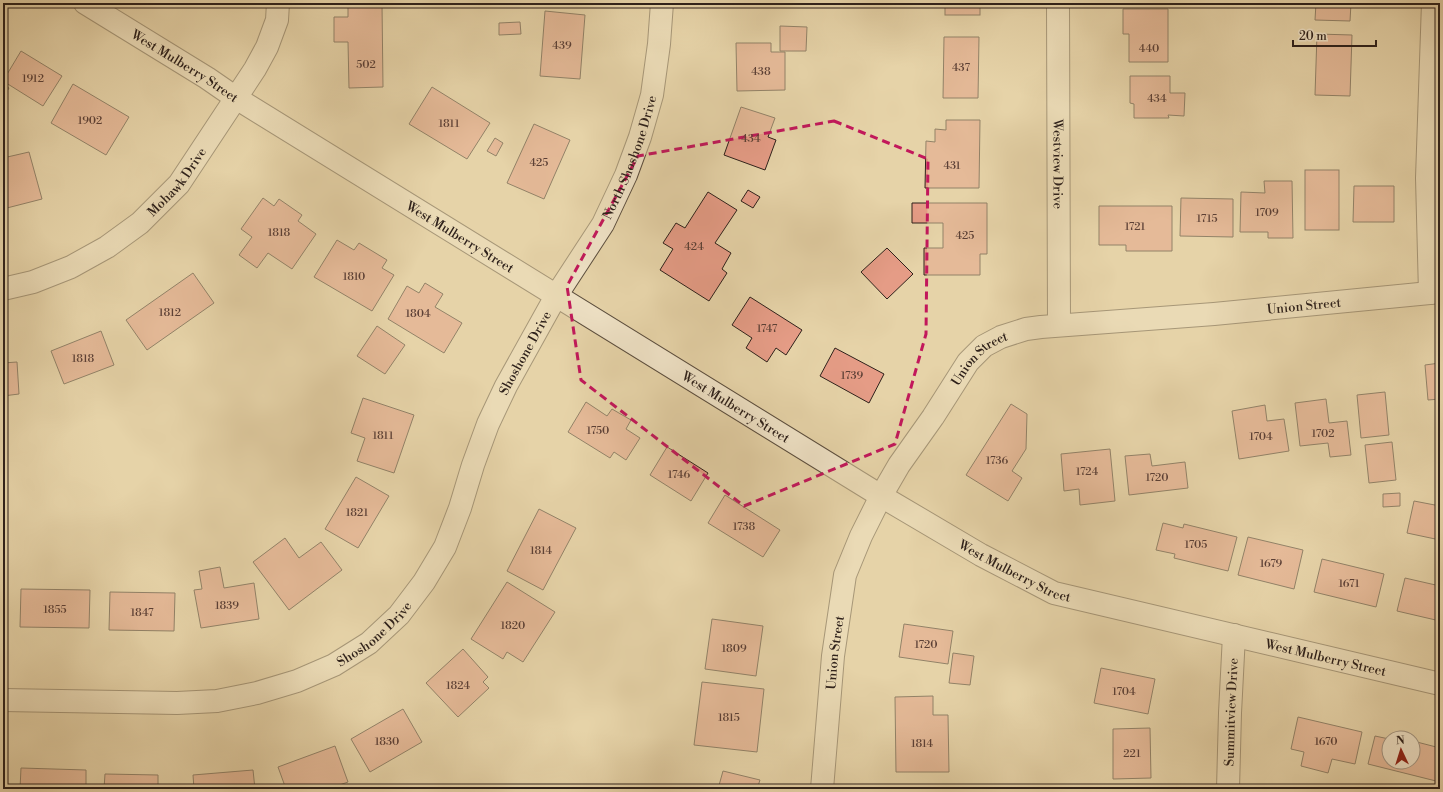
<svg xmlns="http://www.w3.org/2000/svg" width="1443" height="792" font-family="'Libre Bodoni',serif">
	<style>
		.building { fill: #e59c86; stroke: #2e211b }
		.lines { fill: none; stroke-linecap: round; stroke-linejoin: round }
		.minor-casing { stroke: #5c4e3e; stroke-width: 24 }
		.minor { stroke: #efe2c6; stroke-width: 22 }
		.marked { fill: none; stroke: #c2185b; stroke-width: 3; stroke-dasharray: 8 5; stroke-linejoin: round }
		.labels { text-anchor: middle; stroke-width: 3.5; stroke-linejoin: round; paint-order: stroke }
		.number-label { font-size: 11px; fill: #5c4036 }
		.street-label { font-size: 13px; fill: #2e211b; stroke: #efe2c6 }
	</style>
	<rect width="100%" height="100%" fill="#e6d3a8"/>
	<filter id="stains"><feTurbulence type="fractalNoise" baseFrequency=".005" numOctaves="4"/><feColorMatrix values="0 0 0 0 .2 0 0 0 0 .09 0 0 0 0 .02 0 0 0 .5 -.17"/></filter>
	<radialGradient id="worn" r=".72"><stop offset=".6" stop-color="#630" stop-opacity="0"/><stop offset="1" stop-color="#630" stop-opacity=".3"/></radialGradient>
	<g class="building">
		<path d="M728 3H769V7L728 6Z"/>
		<rect x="945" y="3" width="35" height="12"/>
		<path d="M1316 3H1351L1350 21 1315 20Z"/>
		<path d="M348 5H382L383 87 349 88 348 42H334V17H348Z"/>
		<path d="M1123 9H1168V62H1129V34H1123Z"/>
		<path d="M545 11 585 15 580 79 540 76Z"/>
		<path d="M520 22 521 34 499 35V23Z"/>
		<path d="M780 26 807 27 806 51H780Z"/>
		<path d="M1317 34 1352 35 1350 96 1315 95Z"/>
		<path d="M944 37H979L978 98H943Z"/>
		<path d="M736 43H771V52H785V90L737 91Z"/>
		<path d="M21 51 62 76 43 106 3 81Z"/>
		<path d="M1130 76H1170V93H1185L1184 116 1168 115 1169 118H1134V104L1130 103Z"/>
		<path d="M3 84 9 88 3 98Z"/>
		<path d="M73 84 129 117 106 155 51 123Z"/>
		<path d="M432 87 490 123 467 159 409 124Z"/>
		<path d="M741 107 775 118 768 137 776 140 765 170 724 155Z"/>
		<path d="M946 120H980L979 188H925L926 141 935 142V129L946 130Z"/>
		<path d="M534 124 570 140 544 199 507 183Z"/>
		<path d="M495 138 503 143 496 156 487 151Z"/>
		<path d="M29 152 42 199 3 209V158Z"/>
		<rect x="1305" y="170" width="34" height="60"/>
		<path d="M1264 181H1292L1293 238H1268V232H1240L1241 192 1265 193Z"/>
		<path d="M1354 186H1394V222H1353Z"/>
		<path d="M748 190 760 197 753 208 741 201Z"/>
		<path d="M708 192 737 210 715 243 731 253 722 269 727 273 709 301 660 270 673 249 663 243 676 223 685 228Z"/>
		<path d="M263 198 274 206 279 199 302 215 298 221 316 234 292 269 268 253 257 268 239 255 252 237 241 229Z"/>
		<path d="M1181 198 1233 199V237L1180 236Z"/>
		<path d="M912 203H987V254H980V275H924V248H943V223H912Z"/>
		<path d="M1099 206H1172V251H1126V245H1099Z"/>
		<path d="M337 240 354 250 359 243 387 260 382 268 394 275 372 311 314 277Z"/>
		<path d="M887 248 913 274 887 299 861 272Z"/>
		<path d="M193 273 214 303 147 350 126 320Z"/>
		<path d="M425 283 443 294 435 307 462 323 444 353 388 319 407 286 419 293Z"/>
		<path d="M750 297 802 330 786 355 776 348 767 362 746 348 752 338 732 325Z"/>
		<path d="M377 326 405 345 385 374 357 356Z"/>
		<path d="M101 331 114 365 64 384 51 351Z"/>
		<path d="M835 348 884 374 869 403 820 376Z"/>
		<path d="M17 362 19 394 3 396V363Z"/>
		<path d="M1440 363V399L1428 400 1425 365Z"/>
		<path d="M1385 392 1389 435 1361 438 1357 395Z"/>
		<path d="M363 398 414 415 394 473 357 461 365 438 351 433Z"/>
		<path d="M1326 399 1329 423 1347 421 1351 455 1330 457 1328 443 1300 446 1295 403Z"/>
		<path d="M586 402 607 416 612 409 631 420 626 429 640 438 626 460 614 452 610 458 568 432Z"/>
		<path d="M1011 404 1027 414 1026 449 1012 471 1022 478 1008 501 966 475Z"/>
		<path d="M1265 405 1267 421 1284 419 1289 451 1239 459 1232 411Z"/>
		<path d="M1392 442 1396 480 1369 483 1365 445Z"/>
		<path d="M667 447 708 473 691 501 650 475Z"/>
		<path d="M1110 449 1115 501 1080 505 1079 489 1064 491 1061 454Z"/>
		<path d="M1150 454 1152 466 1185 462 1188 488 1129 495 1125 456Z"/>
		<path d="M356 477 389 496 358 548 325 529Z"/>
		<path d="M1400 493V506L1383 507V494Z"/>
		<path d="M725 495 780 530 763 557 708 523Z"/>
		<path d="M1414 501 1440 506V540L1407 533Z"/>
		<path d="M539 509 576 528 543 590 507 571Z"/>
		<path d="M1163 523 1183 528 1184 524 1237 537 1228 571 1174 558 1175 554 1156 550Z"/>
		<path d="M1248 537 1303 550 1294 589 1238 575Z"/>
		<path d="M285 538 299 558 321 542 342 570 289 610 253 562Z"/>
		<path d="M1322 559 1384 574 1376 607 1314 592Z"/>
		<path d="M220 567 224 588 254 583 259 619 201 628 194 590 202 589 199 571Z"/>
		<path d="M1405 578 1440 586V621L1397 611Z"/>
		<path d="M507 582 555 612 523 662 507 652 503 659 471 639Z"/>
		<path d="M21 589 90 590 89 628 20 627Z"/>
		<path d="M110 592 175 593 174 631 109 630Z"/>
		<path d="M712 619 763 626 756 676 705 669Z"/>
		<path d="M904 624 953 631 948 664 899 657Z"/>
		<path d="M463 649 488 677 483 682 489 688 458 717 426 683Z"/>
		<path d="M953 653 974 656 970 685 949 683Z"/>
		<path d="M1101 668 1155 679 1148 714 1094 703Z"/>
		<path d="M702 682 764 689 757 752 694 745Z"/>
		<path d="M933 696V715H948L949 772H896L895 697Z"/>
		<path d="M403 709 422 742 370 772 351 739Z"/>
		<path d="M1298 717 1362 732 1355 764 1332 759 1328 773 1301 766 1304 752 1291 749Z"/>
		<path d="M1150 728 1151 778 1113 779V729Z"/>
		<path d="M1375 736 1389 739V762H1413V741L1440 748V764L1436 781 1368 764Z"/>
		<path d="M335 746 348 782 328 789H286L278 767Z"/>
		<path d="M21 768 86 770V789H20Z"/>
		<path d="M253 770 255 789H194L193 775Z"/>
		<path d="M723 771 760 780 757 789H718Z"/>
		<path d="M105 774 158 775V789H104Z"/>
	</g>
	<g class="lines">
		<defs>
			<g id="minor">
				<path id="s1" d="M85 3 207 78 236 98 881 496 981 555 1054 593 1440 684"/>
				<path id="s2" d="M1058 3 1059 325"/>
				<path id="s3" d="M3 289 33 282 71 267 107 247 140 223 179 184 255 69 267 47 277 20 278 3"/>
				<path d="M1430 293 1427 178 1433 3"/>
				<path id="s4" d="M3 700 177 703 217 701 257 693 297 681 334 665 369 643 399 615 424 582 445 547 460 508 473 465 488 424 506 386 556 296 603 224 626 175 640 137 652 95 659 44 662 3"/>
				<path id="s5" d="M822 789 833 656 845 575 861 536 881 496 899 465 933 417 968 362 984 346 1001 337 1026 329 1041 327 1214 314 1440 292"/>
				<path id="s6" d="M1228 789 1230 713 1234 635"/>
			</g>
		</defs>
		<use href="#minor" class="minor-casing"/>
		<use href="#minor" class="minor"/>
	</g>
	<path d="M0 0H1443V792H0ZM834 121 928 159 926 334 895 444 744 506 581 380 567 286 638 156Z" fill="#e6d3a8" fill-opacity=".55" fill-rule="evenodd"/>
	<path class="marked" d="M834 121 928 159 926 334 895 444 744 506 581 380 567 286 638 156Z"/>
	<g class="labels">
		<g class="number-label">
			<text x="562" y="49">439</text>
			<text x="1149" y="52">440</text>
			<text x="366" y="68">502</text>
			<text x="961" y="71">437</text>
			<text x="761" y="75">438</text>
			<text x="33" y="82">1912</text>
			<text x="1157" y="102">434</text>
			<text x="90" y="124">1902</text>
			<text x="449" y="127">1811</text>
			<text x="751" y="142">434</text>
			<text x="539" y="166">425</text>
			<text x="952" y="169">431</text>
			<text x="1267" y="216">1709</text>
			<text x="1207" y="222">1715</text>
			<text x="1135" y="230">1721</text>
			<text x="279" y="236">1818</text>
			<text x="965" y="239">425</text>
			<text x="694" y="250">424</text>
			<text x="354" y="280">1810</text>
			<text x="170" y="316">1812</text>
			<text x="418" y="317">1804</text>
			<text x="767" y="332">1747</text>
			<text x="83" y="362">1818</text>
			<text x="852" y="379">1739</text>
			<text x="598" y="434">1750</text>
			<text x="1323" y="437">1702</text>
			<text x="383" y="439">1811</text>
			<text x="1261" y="440">1704</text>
			<text x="997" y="464">1736</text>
			<text x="1087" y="475">1724</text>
			<text x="679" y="478">1746</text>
			<text x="1157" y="481">1720</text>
			<text x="357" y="516">1821</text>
			<text x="744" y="530">1738</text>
			<text x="1196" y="548">1705</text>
			<text x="541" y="554">1814</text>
			<text x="1271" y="567">1679</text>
			<text x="1349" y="587">1671</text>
			<text x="227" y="609">1839</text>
			<text x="55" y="613">1855</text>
			<text x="142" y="616">1847</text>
			<text x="513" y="629">1820</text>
			<text x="926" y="648">1720</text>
			<text x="734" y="652">1809</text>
			<text x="458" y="689">1824</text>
			<text x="1124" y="695">1704</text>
			<text x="729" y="721">1815</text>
			<text x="387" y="745">1830</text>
			<text x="1326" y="745">1670</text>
			<text x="922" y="747">1814</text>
			<text x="1132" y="757">221</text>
		</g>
		<g class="street-label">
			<text dy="5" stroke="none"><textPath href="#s1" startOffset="118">West Mulberry Street</textPath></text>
			<text dy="5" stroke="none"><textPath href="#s4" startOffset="935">North Shoshone Drive</textPath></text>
			<text dy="5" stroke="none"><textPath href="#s2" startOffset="161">Westview Drive</textPath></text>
			<text dy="5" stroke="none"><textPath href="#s3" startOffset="209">Mohawk Drive</textPath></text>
			<text dy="5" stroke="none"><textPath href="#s1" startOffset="442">West Mulberry Street</textPath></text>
			<text dy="5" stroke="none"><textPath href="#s5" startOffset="809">Union Street</textPath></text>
			<text dy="5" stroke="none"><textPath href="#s4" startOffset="712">Shoshone Drive</textPath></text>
			<text dy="5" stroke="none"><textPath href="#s5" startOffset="473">Union Street</textPath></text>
			<text dy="5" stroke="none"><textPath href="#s1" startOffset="766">West Mulberry Street</textPath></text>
			<text dy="5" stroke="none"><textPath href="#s1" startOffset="1090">West Mulberry Street</textPath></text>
			<text dy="5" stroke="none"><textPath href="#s4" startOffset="388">Shoshone Drive</textPath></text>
			<text dy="5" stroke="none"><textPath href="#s5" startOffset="137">Union Street</textPath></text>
			<text dy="5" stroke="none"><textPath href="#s1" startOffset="1414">West Mulberry Street</textPath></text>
			<text dy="5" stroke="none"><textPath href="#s6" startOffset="77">Summitview Drive</textPath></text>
		</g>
	</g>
	<rect width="1443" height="792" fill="none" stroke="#e6d3a8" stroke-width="16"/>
	<rect x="4" y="4" width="1435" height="784" fill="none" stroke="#2e211b" stroke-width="2"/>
	<rect x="8" y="8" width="1427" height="776" fill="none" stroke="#2e211b"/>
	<g transform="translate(1401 750) rotate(356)"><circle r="19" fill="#efe2c6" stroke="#a29582"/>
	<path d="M0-3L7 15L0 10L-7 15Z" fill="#8f2418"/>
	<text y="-6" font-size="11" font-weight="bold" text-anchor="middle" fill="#2e211b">N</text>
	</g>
	<path d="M1293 40v6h83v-6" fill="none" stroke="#2e211b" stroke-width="2"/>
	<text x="1299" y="40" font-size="12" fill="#2e211b" stroke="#efe2c6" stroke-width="3" paint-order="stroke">20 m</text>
	<rect width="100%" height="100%" filter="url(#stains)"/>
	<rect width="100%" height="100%" fill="url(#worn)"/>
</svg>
